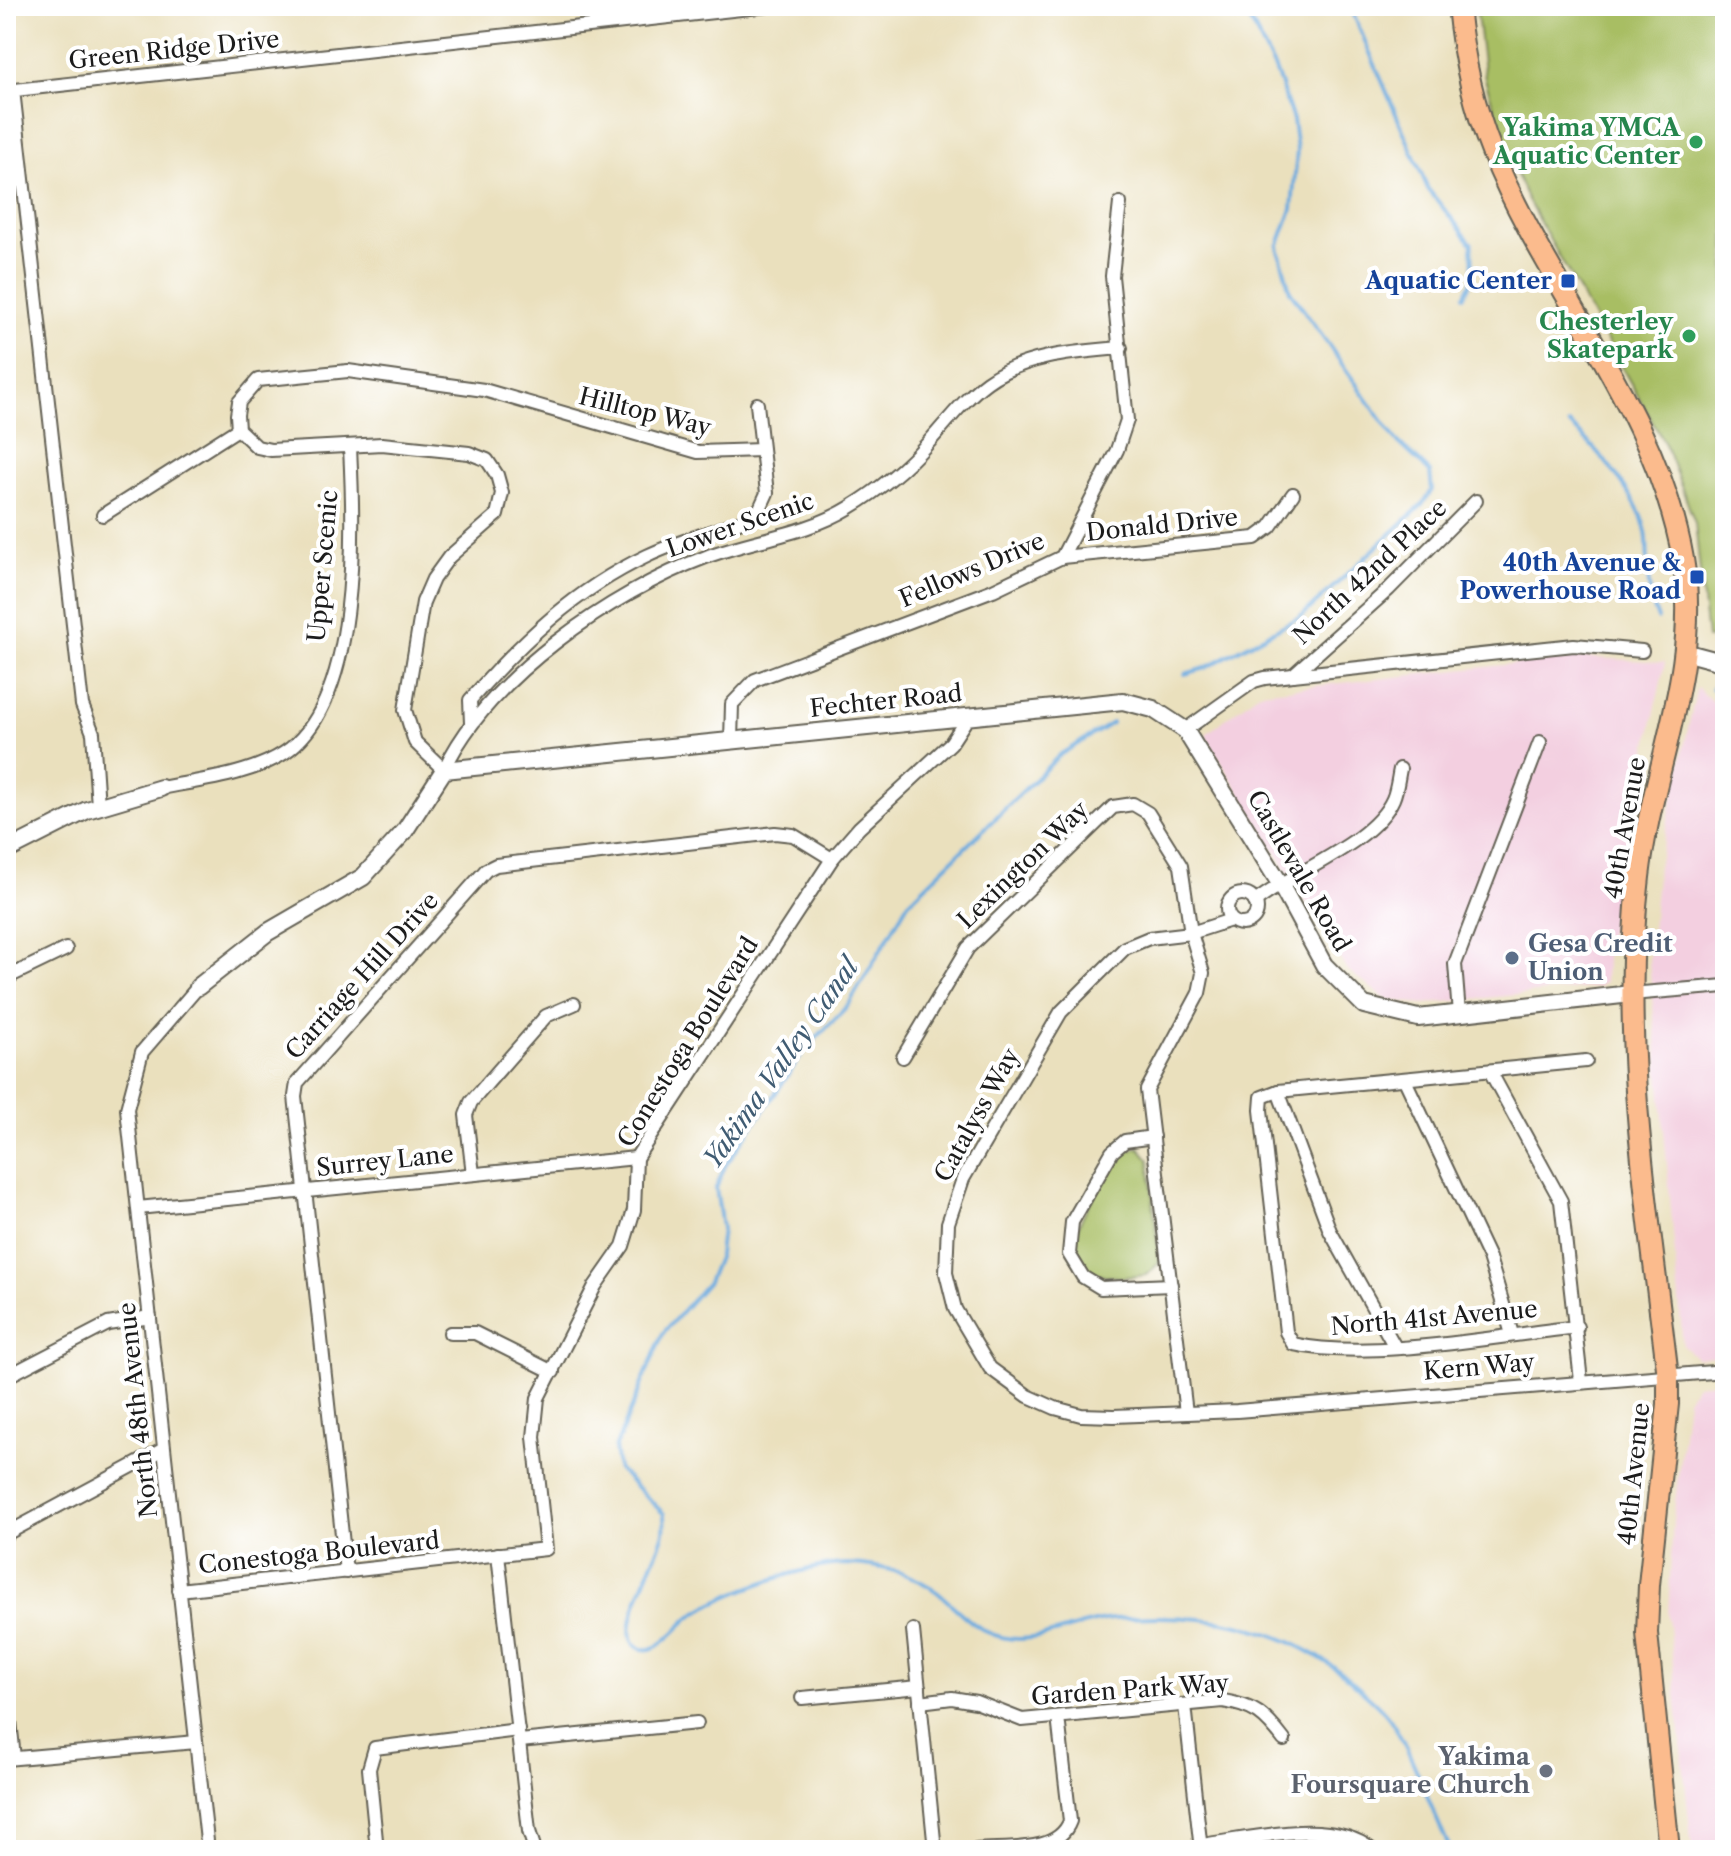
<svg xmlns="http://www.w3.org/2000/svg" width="1731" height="1856" font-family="'Libre Caslon Text',serif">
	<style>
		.built { fill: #f3cfe0 }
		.green { fill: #a8be63; stroke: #626d40; stroke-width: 2 }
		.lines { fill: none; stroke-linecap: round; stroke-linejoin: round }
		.stream { stroke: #6caade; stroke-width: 4 }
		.minor-casing { stroke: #646154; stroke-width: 16 }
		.tertiary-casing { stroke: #646154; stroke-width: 20 }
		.primary-casing { stroke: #646154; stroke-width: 24 }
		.minor { stroke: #fff; stroke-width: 12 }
		.tertiary { stroke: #fff; stroke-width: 16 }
		.primary { stroke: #fbbb8d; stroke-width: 20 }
		.leisure-dot { fill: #2e9e5b; stroke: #fff; stroke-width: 3 }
		.transit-dot { fill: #1a4fb4; stroke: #fff; stroke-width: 3 }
		.service-dot { fill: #5c6f8a; stroke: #fff; stroke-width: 3 }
		.worship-dot { fill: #6b7280; stroke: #fff; stroke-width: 3 }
		.labels { text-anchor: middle; stroke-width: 8; stroke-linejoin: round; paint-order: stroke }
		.street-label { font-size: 24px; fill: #1c1c1c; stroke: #fff }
		.leisure-label { font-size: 24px; font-weight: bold; fill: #27864d; stroke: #fff; text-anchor: end }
		.transit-label { font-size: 24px; font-weight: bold; fill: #164399; stroke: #fff; text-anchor: end }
		.service-label { font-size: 24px; font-weight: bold; fill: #4e5e75; stroke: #fff; text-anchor: start }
		.worship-label { font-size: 24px; font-weight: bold; fill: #5b616d; stroke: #fff; text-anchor: end }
		.water-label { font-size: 26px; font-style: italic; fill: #405c73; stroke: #fff }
	</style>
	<rect width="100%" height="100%" fill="#fff"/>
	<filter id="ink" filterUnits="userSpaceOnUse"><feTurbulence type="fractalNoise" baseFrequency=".0125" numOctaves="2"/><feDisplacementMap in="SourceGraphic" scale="16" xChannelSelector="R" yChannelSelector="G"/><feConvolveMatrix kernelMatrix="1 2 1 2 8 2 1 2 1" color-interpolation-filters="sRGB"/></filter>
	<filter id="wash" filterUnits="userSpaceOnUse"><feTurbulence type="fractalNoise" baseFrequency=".006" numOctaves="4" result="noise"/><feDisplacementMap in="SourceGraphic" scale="32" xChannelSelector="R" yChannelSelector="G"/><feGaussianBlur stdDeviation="1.8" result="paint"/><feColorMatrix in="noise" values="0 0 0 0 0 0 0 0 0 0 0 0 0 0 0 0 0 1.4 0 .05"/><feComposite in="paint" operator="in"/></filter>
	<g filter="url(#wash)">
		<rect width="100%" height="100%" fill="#eae0bd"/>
		<g class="built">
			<path d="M1575 657 1665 662 1607 942 1605 982 1598 987 1424 1004 1387 1000 1346 969 1205 735 1260 692Z"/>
			<path d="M1697 687 1725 714V1355L1697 1358 1683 1346 1649 961 1658 866Z"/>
			<path d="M1725 1381V1850H1692L1668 1616 1673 1520 1687 1399 1697 1384Z"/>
		</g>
		<g class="green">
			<path d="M1476 6H1725V637L1707 638 1695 523 1665 444 1528 201 1511 161 1485 79Z"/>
			<path d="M1139 1147 1149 1159 1159 1263 1146 1275C1115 1280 1064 1278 1077 1231 1085 1205 1107 1178 1121 1154Z"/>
		</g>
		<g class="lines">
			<g class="stream">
				<path d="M1026 6H1058"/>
				<path d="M1350 6 1428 189 1472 244 1473 277 1464 296"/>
				<path d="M1569 424C1596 447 1645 503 1647 540 1649 574 1645 585 1658 619"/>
				<path d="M1185 674 1205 668 1303 615 1422 505 1432 490 1430 472 1396 440 1290 291 1278 247 1292 209 1297 150 1293 120 1275 69 1250 20 1236 6"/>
				<path d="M1712 688 1725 698"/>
				<path d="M1112 723 1061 754 908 903 849 1004 806 1049 725 1166 716 1188 722 1228 719 1255 708 1282 663 1333 615 1448 618 1469 664 1514C664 1520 665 1526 664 1532 660 1554 616 1629 635 1645 655 1662 678 1625 693 1615 724 1593 809 1564 847 1564 879 1565 912 1573 937 1592 957 1608 975 1631 1001 1637 1039 1646 1075 1622 1113 1619 1200 1612 1283 1622 1351 1681 1365 1694 1383 1707 1393 1724 1417 1763 1430 1809 1451 1850"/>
			</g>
		</g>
	</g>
	<g filter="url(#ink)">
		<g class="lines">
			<defs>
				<g id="minor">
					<path d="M13 90 82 705 93 733 98 806"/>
					<path d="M6 91 768 6"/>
					<path d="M762 450 698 452 484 390 348 371 258 380 239 402 237 415 238 429 257 447 271 450 382 444 469 453 487 460 497 475 502 493 497 515 449 557 433 579 423 602 405 710 415 742 444 770C487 678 612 592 706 557 753 539 805 535 849 508 877 491 906 468 928 443 947 422 964 399 987 382 1024 355 1077 352 1121 348"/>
					<path d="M103 515 238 429"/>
					<path d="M1062 557 1255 538 1270 527 1293 494"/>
					<path d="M1293 675 1389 589 1476 501"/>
					<path d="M471 723 470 700C522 641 575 590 647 556 682 539 721 530 757 515L767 493 757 404"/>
					<path d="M1185 730 1254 681 1265 678 1574 645 1642 651"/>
					<path d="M731 741 732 704 755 680 993 590 1062 557 1117 450 1127 420 1112 276 1120 203"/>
					<path d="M161 788C201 780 250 775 284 753 361 703 354 528 350 447"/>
					<circle cx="1242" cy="909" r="15"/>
					<path d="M1255 902C1294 871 1373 844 1393 799 1397 790 1398 778 1400 769"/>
					<path d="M1231 920 1191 933 1149 938 1125 948 1061 1012 963 1179 948 1223 946 1273 955 1309 990 1368 1028 1396 1055 1408 1081 1415 1114 1416 1237 1411 1725 1371"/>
					<path d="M6 978 66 949"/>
					<path d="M198 987 142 1052 127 1109 208 1850"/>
					<path d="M1631 994 1725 986"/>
					<path d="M1459 1014 1455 964 1540 742"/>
					<path d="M903 1057 968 948 1113 807 1133 804 1148 813 1181 866 1191 933 1203 973 1199 993 1147 1090 1186 1413"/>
					<path d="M1490 1071 1561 1201 1581 1381"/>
					<path d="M1405 1080 1489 1258 1512 1334"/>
					<path d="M1278 1091 1330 1231 1395 1347"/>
					<path d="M1153 1137 1125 1141 1112 1152 1072 1222 1069 1254 1083 1277 1101 1288 1171 1285"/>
					<path d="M473 1174 466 1115 471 1102 546 1016 574 1004"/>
					<path d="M138 1208 636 1158"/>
					<path d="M1577 1327C1497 1336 1369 1361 1293 1344L1286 1332 1261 1110 1262 1097 1278 1091 1586 1061"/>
					<path d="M450 1333H475L553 1372"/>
					<path d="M6 1377 108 1324 150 1317"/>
					<path d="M6 1534 164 1449"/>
					<path d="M498 1554 529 1831 535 1850"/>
					<path d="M346 1572 295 1096 297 1083 486 870 496 865 775 833 793 835 832 859"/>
					<path d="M179 1590 546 1549 534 1437 538 1398 595 1286 623 1246 634 1210 636 1158 832 859 859 828 951 743 968 717"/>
					<path d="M913 1630 935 1850"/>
					<path d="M6 1683 14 1758"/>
					<path d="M802 1698 919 1687"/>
					<path d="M920 1702 952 1698 976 1702 1022 1720 1223 1701C1255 1706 1265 1715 1284 1740"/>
					<path d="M1185 1705 1201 1850"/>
					<path d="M520 1741 697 1723"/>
					<path d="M6 1759 196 1742"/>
					<path d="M1201 1845C1252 1839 1330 1816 1372 1850"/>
					<path d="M377 1850 369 1769 375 1748 518 1730"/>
					<path d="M976 1850C1007 1847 1058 1854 1070 1821L1058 1717"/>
				</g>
				<g id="tertiary">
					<path d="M1684 652 1725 663"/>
					<path d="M6 851 87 810 161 788"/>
					<path d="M198 987 268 932 363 877 404 832 444 770 1123 701 1153 709 1185 730 1279 882 1324 965 1364 1005 1418 1018 1631 994"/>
				</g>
				<path id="primary" d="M1458 6C1463 56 1473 105 1492 152 1548 290 1657 410 1683 559 1702 667 1651 771 1639 877 1619 1043 1649 1212 1668 1377V1404L1649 1585 1647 1633 1669 1850"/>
			</defs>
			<use href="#minor" class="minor-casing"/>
			<use href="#tertiary" class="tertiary-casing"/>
			<use href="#primary" class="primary-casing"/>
			<use href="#minor" class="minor"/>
			<use href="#tertiary" class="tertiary"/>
			<use href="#primary" class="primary"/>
		</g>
	</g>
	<g class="leisure-dot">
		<circle cx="1696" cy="142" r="8"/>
		<circle cx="1689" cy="336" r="8"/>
	</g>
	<g class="transit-dot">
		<rect x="1560" y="273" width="16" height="16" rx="4"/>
		<rect x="1689" y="569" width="16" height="16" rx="4"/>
	</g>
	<circle class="service-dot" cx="1512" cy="958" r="8"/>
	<circle class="worship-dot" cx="1546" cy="1771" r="8"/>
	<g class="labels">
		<g class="street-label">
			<text transform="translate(174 50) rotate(-6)" y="8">Green Ridge Drive</text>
			<text transform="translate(645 412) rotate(14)" y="8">Hilltop Way</text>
			<text transform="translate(740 525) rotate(-19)" y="8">Lower Scenic</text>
			<text transform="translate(1162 525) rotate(-6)" y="8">Donald Drive</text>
			<text transform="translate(323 566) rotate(-85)" y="8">Upper Scenic</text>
			<text transform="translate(972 570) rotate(-23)" y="8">Fellows Drive</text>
			<text transform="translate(1370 572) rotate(-43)" y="8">North 42nd Place</text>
			<text transform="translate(886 701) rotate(-6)" y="8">Fechter Road</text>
			<text transform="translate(1625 828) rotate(-80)" y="8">40th Avenue</text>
			<text transform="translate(1023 865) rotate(-44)" y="8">Lexington Way</text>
			<text transform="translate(1299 871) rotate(60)" y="8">Castlevale Road</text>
			<text transform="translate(362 976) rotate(-48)" y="8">Carriage Hill Drive</text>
			<text transform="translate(688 1042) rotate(-58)" y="8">Conestoga Boulevard</text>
			<text transform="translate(977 1115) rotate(-61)" y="8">Catalyss Way</text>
			<text transform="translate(385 1161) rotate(-6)" y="8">Surrey Lane</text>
			<text transform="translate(1434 1318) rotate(-5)" y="8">North 41st Avenue</text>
			<text transform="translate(1479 1367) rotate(-5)" y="8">Kern Way</text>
			<text transform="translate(138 1410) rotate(-96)" y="8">North 48th Avenue</text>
			<text transform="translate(1634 1474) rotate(-84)" y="8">40th Avenue</text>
			<text transform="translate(319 1553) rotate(-6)" y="8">Conestoga Boulevard</text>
			<text transform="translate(1130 1690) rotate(-4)" y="8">Garden Park Way</text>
		</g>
		<g class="leisure-label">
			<text x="1680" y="136">Yakima YMCA<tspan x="1680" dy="28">Aquatic Center</tspan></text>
			<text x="1673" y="330">Chesterley<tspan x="1673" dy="28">Skatepark</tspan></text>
		</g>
		<g class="transit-label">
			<text x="1552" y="289">Aquatic Center</text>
			<text x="1681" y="571">40th Avenue &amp;<tspan x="1681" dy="28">Powerhouse Road</tspan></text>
		</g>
		<g class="service-label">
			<text x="1528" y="952">Gesa Credit<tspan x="1528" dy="28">Union</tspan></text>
		</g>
		<g class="worship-label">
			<text x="1530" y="1765">Yakima<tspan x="1530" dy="28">Foursquare Church</tspan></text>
		</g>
		<g class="water-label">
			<text transform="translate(781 1063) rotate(-55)" y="9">Yakima Valley Canal</text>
		</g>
	</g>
	<rect width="1731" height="1856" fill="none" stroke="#fff" stroke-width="32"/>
</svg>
